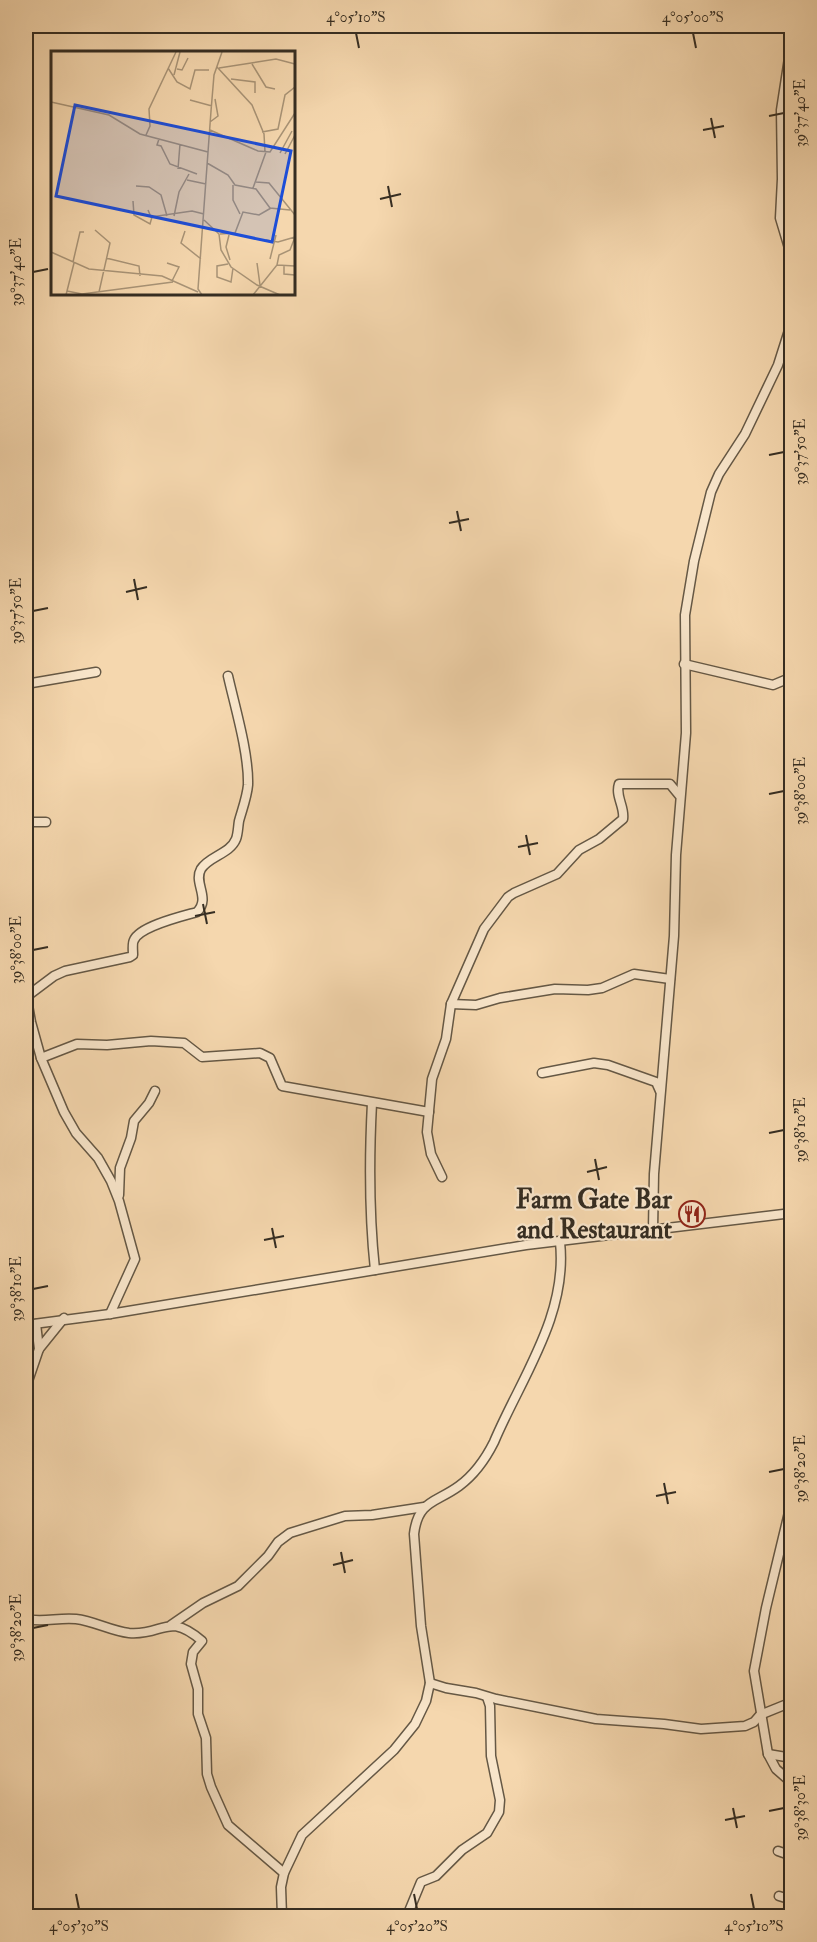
<svg xmlns="http://www.w3.org/2000/svg" width="817" height="1942" font-family="'IM FELL Double Pica',serif">
	<style>
		.lines { fill: none; stroke-linecap: round; stroke-linejoin: round }
		.minor-casing { stroke: #655845; stroke-width: 11 }
		.minor { stroke: #f8e5ca; stroke-width: 8 }
		.ticks { fill: none; stroke: #352d22; stroke-width: 2 }
		.labels { text-anchor: middle; stroke-width: 4.5; stroke-linejoin: round; paint-order: stroke }
		.poi-label { font-size: 26px; font-weight: bold; fill: #352d22; stroke: #f8e5ca; text-anchor: end }
		.inset-road { fill: none; stroke: #a89376; stroke-width: 1.5 }
		.view { fill: #1d4ed8; fill-opacity: 0.15; stroke: #1d4ed8; stroke-width: 3 }
		.inset-edge { fill: none; stroke: #352d22; stroke-width: 3 }
		.neatline { fill: none; stroke: #352d22; stroke-width: 2 }
		.ticks-label { font-size: 15px; text-anchor: middle; fill: #352d22 }
	</style>
	<rect width="100%" height="100%" fill="#f5d7ae"/>
	<filter id="stains"><feTurbulence type="fractalNoise" baseFrequency=".00333" numOctaves="4"/><feColorMatrix values="0 0 0 0 .2 0 0 0 0 .09 0 0 0 0 .02 0 0 0 .5 -.17"/></filter>
	<radialGradient id="worn" r=".72"><stop offset=".6" stop-color="#630" stop-opacity="0"/><stop offset="1" stop-color="#630" stop-opacity=".3"/></radialGradient>
	<g class="lines">
		<defs>
			<g id="minor">
				<path d="M791 26 789 58 781 110 782 179 780 218 792 258"/>
				<path d="M684 664 773 685 792 677"/>
				<path d="M26 684 96 672"/>
				<path d="M26 822H46"/>
				<path d="M26 994 31 1022 41 1058 64 1112 76 1133 98 1158 111 1181 119 1201 135 1259 110 1314"/>
				<path d="M26 997 54 976 65 971 130 957 133 955C133 950 132 943 134 940 140 926 183 916 197 912 211 898 193 883 201 869 209 856 230 854 236 839 238 834 238 827 239 821 242 810 247 797 248 785 249 754 235 707 228 676"/>
				<path d="M451 1004 476 1005 500 998 555 989 588 990 602 988 634 974 670 979"/>
				<path d="M41 1058 77 1044 107 1045 151 1041 184 1043 202 1057 260 1053 270 1058 282 1086 429 1112"/>
				<path d="M542 1073 594 1063 608 1065 656 1082 660 1091"/>
				<path d="M372 1103C369 1160 369 1214 375 1270"/>
				<path d="M442 1177 431 1154 427 1132 432 1079 446 1039 451 1004 484 929 508 897 514 893 557 874 579 850 599 839 623 819C625 807 615 796 619 784H670L679 795"/>
				<path d="M119 1195 120 1168 131 1138 134 1121 149 1103 155 1091"/>
				<path d="M653 1230 654 1174 674 936 676 855 686 733 685 615 694 561 711 492 719 474 745 434 778 365 792 321"/>
				<path d="M36 1324 39 1349"/>
				<path d="M26 1325 110 1314 526 1245 792 1213"/>
				<path d="M26 1387 39 1349 64 1318"/>
				<path d="M792 1500 766 1608 754 1671 768 1754 776 1769 792 1783"/>
				<path d="M26 1619C43 1623 59 1617 76 1619 94 1621 111 1631 129 1633 164 1636 167 1611 202 1641L193 1652 191 1664 198 1689V1714L206 1738 207 1774 211 1787 228 1825 284 1873"/>
				<path d="M171 1625 203 1603 238 1586 268 1556 278 1542 290 1533 345 1516 372 1515 424 1507"/>
				<path d="M430 1683 446 1688 476 1693 496 1699 596 1719 664 1724 701 1729 745 1726 754 1722 760 1715 792 1702"/>
				<path d="M768 1754 792 1758"/>
				<path d="M778 1851 792 1856"/>
				<path d="M779 1896 792 1900"/>
				<path d="M282 1916 281 1887 284 1873 302 1835 394 1750 415 1724 426 1701 430 1683 421 1626 414 1534C418 1500 436 1503 459 1486 474 1475 486 1458 494 1442 521 1378 568 1315 560 1242"/>
				<path d="M407 1916 421 1882 436 1876 462 1850 487 1833 499 1812 500 1800 491 1756 490 1706 487 1697"/>
			</g>
		</defs>
		<use href="#minor" class="minor-casing"/>
		<use href="#minor" class="minor"/>
	</g>
	<path class="ticks" d="M356 33 359 48M693 33 696 48M769 116 784 113M711 118 715 138M703 130 724 126M388 186 392 207M380 199 401 194M33 272 48 269M769 455 784 452M457 511 461 531M449 523 469 519M134 579 138 600M126 592 147 587M33 611 48 608M769 794 784 791M526 835 530 855M518 847 538 843M203 904 207 924M195 916 215 912M33 950 48 947M769 1133 784 1130M595 1159 599 1180M587 1172 607 1167M272 1228 276 1248M264 1240 284 1236M33 1289 48 1286M769 1472 784 1469M664 1483 668 1504M656 1496 676 1492M341 1552 345 1573M333 1565 353 1560M33 1628 48 1625M733 1808 737 1828M769 1811 784 1808M725 1820 745 1816M76 1894 79 1909M414 1894 417 1909M751 1894 754 1909"/>
	<defs>
		<symbol id="restaurant-ring" viewBox="-11 -11 22 22"><circle r="9.5" fill="#f8e5ca" stroke="#8f2418" stroke-width="1.5"/><path d="M-5-6h1v4h1v-4h1v4h1v-4h1v5L-1.5 .5V6h-2V.5L-5-1ZM5-6V6H3V1.5H1.5Q1.5-4 5-6Z" fill="#8f2418"/></symbol>
	</defs>
	<g fill-rule="evenodd">
		<use href="#restaurant-ring" x="677" y="1199" width="30" height="30"/>
	</g>
	<g class="labels">
		<g class="poi-label">
			<text x="672" y="1208">Farm Gate Bar<tspan x="672" dy="30">and Restaurant</tspan></text>
		</g>
	</g>
	<g transform="translate(51 51)">
		<rect width="244" height="244" fill="#f5d7ae"/>
		<path class="inset-road" d="M201 13 215 36 224 38M166 16 201 54 213 83 214 101M117 17 126 31 139 38 144 19H158M168 17 225 8 244 13M126 18 131 19 137 7M123 24 129 1M180 28 204 31V42M139 49 161 55M0 51 58 64 89 83 157 101M159 71 167 65 164 48M159 79 207 100 219 101 244 62M211 81 227 78 234 44 244 36M95 84 99 75 98 58 125 1M108 88 106 94 110 95 119 113 146 123M229 102 241 80M234 103 244 84M156 112 177 124 184 134 205 138 219 157 239 159M127 118 129 93M136 129 155 133M205 131 218 132 244 164M182 134V149L189 163M85 135 98 136 110 144 116 165M202 137 215 101M82 150 83 164 99 173 101 166M97 159 100 166 141 160 153 163M123 165 128 141 138 123M153 169 168 183 170 199 180 216 206 234 229 244M44 179 59 192 48 241M134 180 130 192 150 208M169 183 184 182 192 161 208 164 220 157M178 184 175 196 179 209M215 189 227 191 244 186M0 201 38 218 111 225 147 241M55 207 88 215 89 225M219 208 225 184M22 211 29 181H33M116 212 128 216 121 230M206 212 209 234M177 213 166 215V226L180 231 182 217M226 214 244 215M233 215V223L244 224M16 240 31 243 122 231M15 244 23 212M151 244 147 238 160 60 163 24 171 1M202 244 226 214 228 204 239 199 244 186"/>
		<path class="view" d="M24 54 240 100 221 191 5 145Z"/>
		<rect width="244" height="244" class="inset-edge"/>
	</g>
	<rect width="817" height="1942" fill="none" stroke="#f5d7ae" stroke-width="66"/>
	<rect x="33" y="33" width="751" height="1876" class="neatline"/>
	<g class="ticks-label">
		<text x="356" y="22">4°05'10"S</text>
		<text x="693" y="22">4°05'00"S</text>
		<text transform="translate(800 113) rotate(-90)" y="5">39°37'40"E</text>
		<text transform="translate(16 272) rotate(-90)" y="5">39°37'40"E</text>
		<text transform="translate(800 452) rotate(-90)" y="5">39°37'50"E</text>
		<text transform="translate(16 611) rotate(-90)" y="5">39°37'50"E</text>
		<text transform="translate(800 791) rotate(-90)" y="5">39°38'00"E</text>
		<text transform="translate(16 950) rotate(-90)" y="5">39°38'00"E</text>
		<text transform="translate(800 1130) rotate(-90)" y="5">39°38'10"E</text>
		<text transform="translate(16 1289) rotate(-90)" y="5">39°38'10"E</text>
		<text transform="translate(800 1469) rotate(-90)" y="5">39°38'20"E</text>
		<text transform="translate(16 1628) rotate(-90)" y="5">39°38'20"E</text>
		<text transform="translate(800 1808) rotate(-90)" y="5">39°38'30"E</text>
		<text x="79" y="1931">4°05'30"S</text>
		<text x="417" y="1931">4°05'20"S</text>
		<text x="754" y="1931">4°05'10"S</text>
	</g>
	<rect width="100%" height="100%" filter="url(#stains)"/>
	<rect width="100%" height="100%" fill="url(#worn)"/>
</svg>
